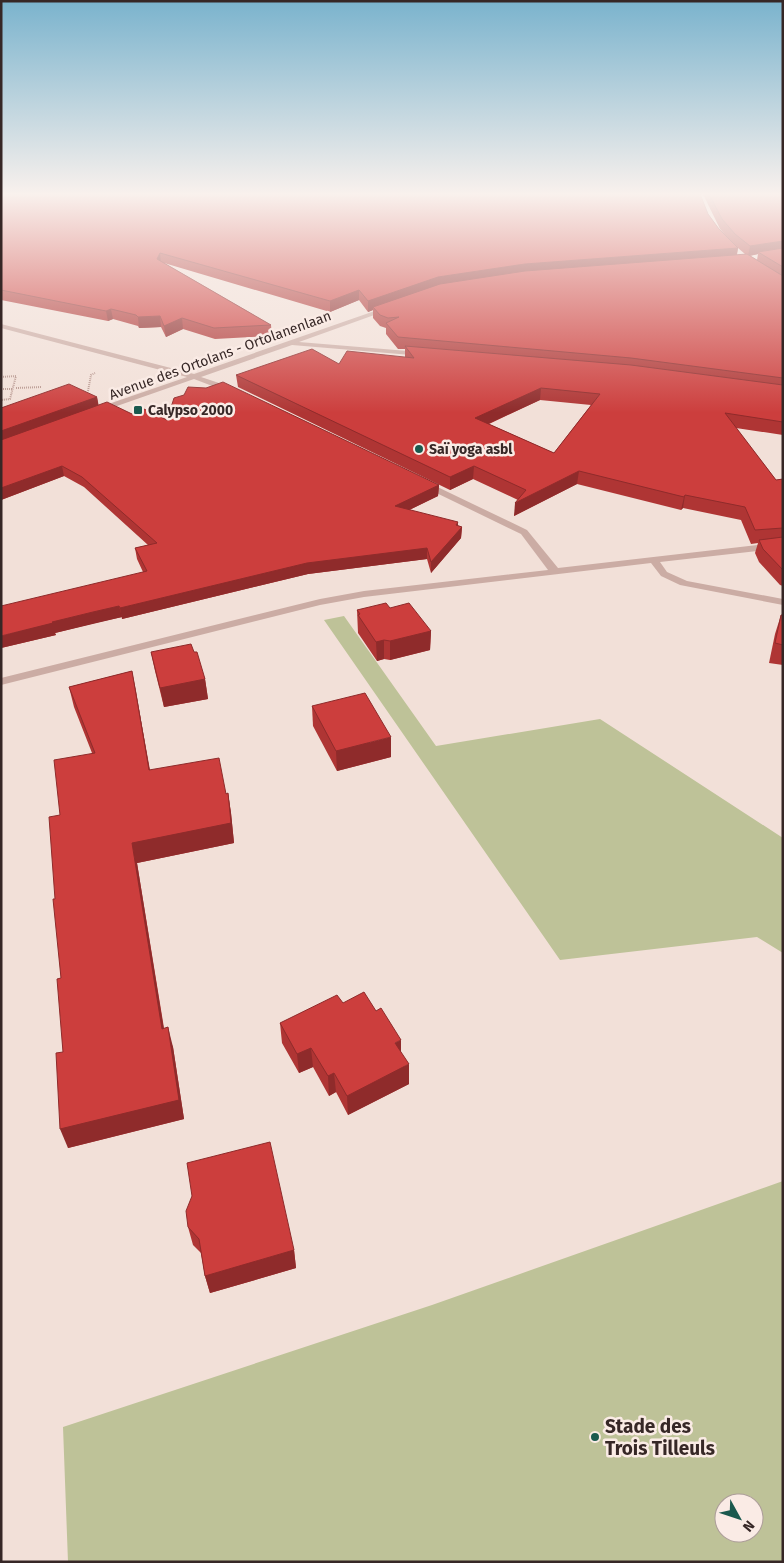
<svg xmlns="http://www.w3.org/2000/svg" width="784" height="1563" font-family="'Fira Sans',sans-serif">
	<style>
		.green { fill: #bec298; fill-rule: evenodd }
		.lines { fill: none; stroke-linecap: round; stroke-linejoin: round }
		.path { stroke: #b7968e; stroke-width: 2; stroke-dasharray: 1 1; stroke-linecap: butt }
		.minor { fill: #cbaca4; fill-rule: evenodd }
		.wall { fill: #af3534; fill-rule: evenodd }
		.shaded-wall { fill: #8f2b2b }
		.building { fill: #cc3e3d; stroke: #8f2b2b; fill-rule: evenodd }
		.poi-dot { fill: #1a594e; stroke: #faebe5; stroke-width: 2 }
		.labels { text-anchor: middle; stroke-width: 5; stroke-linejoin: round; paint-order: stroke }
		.far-street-label { font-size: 14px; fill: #362726; stroke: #faebe5 }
		.far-poi-label { font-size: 14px; font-weight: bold; fill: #362726; stroke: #faebe5; text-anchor: start }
		.near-poi-label { font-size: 19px; font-weight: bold; fill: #362726; stroke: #faebe5; text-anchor: start }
	</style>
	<rect width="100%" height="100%" fill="#f2e0d8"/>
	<g class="green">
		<path d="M344 616 436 746 600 719 783 838V953L757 937 560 960 324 620Z"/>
		<path d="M783 1181V1562H68L63 1427 432 1305ZM724 1503H754V1533H724Z"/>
	</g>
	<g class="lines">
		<g class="path">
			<path d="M1 377 16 376 10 399 1 400"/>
			<path d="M16 388 42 387"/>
			<path d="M1 389H12"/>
			<path d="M88 391 91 375 95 373"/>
		</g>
		<g class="minor">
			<path d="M389 306 391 307V309L299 342 420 352 424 354 423 356 292 345 201 377 234 388V392H228L194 379 97 413 93 411 94 409 187 377 1 328V324L194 374Z"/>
			<path d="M425 481 527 530 558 568 783 542V548L660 562 667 572 687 581 783 599V605L680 585 661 576 651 563 364 597 320 605 1 685V678L320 599 364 591 548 570 521 534 422 486V482Z"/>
		</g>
	</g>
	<g class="wall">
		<path d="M1 194 708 214 719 229 726 236 720 229 703 194H783V435L736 428 776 480 783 479V586L780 585 759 562 755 553 758 543 751 544 741 520 683 508 681 510 577 484 514 516 518 500 473 479 450 490 238 387 236 375 405 357V349H398L386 334V328L380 326 373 318V310L368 312 359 300 330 312 164 263 271 325 272 336 215 339 183 329 166 337 161 327 139 328 138 326 113 319 108 321 1 300ZM738 248 745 254 737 255ZM758 254 757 260 750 256ZM540 400 591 405 554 453 489 424Z"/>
		<path d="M97 397 98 405 132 414 167 420 439 485 438 496 409 510 462 527 461 538 431 573 427 559 308 574 122 619V617L95 623 55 633 56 635 1 648 143 572 137 559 135 548 148 545 84 487 64 476 1 500V408Z"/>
		<path d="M390 608 431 631 430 650 390 660 384 659 377 661 358 633 357 610Z"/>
		<path d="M781 615H783V665L769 663 775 634Z"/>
		<path d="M151 652H194L205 679 208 699 164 707 155 671Z"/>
		<path d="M132 671 150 770 226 794 228 793 231 813 234 843 137 863 164 1028 173 1047 184 1119 68 1148 63 1052 61 978 55 899 60 815 92 753 74 707 69 687Z"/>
		<path d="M312 706 391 757 337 771 313 726Z"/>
		<path d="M280 1023 401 1052 409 1084 348 1115 336 1092 329 1096 313 1067 299 1073 282 1043Z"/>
		<path d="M188 1227 294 1250 296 1268 210 1293 205 1276 201 1253 193 1245Z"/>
	</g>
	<g class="shaded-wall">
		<path d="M783 241V251L758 252V254L748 256 750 246Z"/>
		<path d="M738 248 736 257 373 307V310L368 312V301L438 277 525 264Z"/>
		<path d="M160 253 161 263 157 259Z"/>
		<path d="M359 290V300L330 312V301Z"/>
		<path d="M111 309 113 319 108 321 106 311Z"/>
		<path d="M160 316 161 327 139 328 138 317Z"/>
		<path d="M182 318 183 329 166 337 164 326Z"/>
		<path d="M541 388 540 400 475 430V418Z"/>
		<path d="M97 397 99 407 1 442V431Z"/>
		<path d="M62 466 64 476 1 500V488Z"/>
		<path d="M474 466 473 479 450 490V477Z"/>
		<path d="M579 471 577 484 514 516 515 503Z"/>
		<path d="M439 485 438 496 395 517V506Z"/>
		<path d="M685 495 683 508 681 510 684 497Z"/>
		<path d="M458 522V531L462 527 461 538 431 573V562Z"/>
		<path d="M427 548V559L308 574 122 619 120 608 307 563Z"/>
		<path d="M119 606 122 617 55 633 56 635 1 648V636L52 622Z"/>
		<path d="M431 631 430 650 390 660V641Z"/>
		<path d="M384 640V659L377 661 376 642Z"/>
		<path d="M132 671 136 691 153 790 149 770Z"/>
		<path d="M205 679 208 699 164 707 160 688Z"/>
		<path d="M391 737V757L337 771 336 751Z"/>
		<path d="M228 793 231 813 234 843 137 863 167 1049 162 1029 132 843Z"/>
		<path d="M168 1027 173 1047 184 1119 68 1148 60 1129Z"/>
		<path d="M401 1040V1060L395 1043Z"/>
		<path d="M311 1048 313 1067 299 1073 297 1054Z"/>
		<path d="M409 1064V1084L348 1115 347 1096Z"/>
		<path d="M334 1073 336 1092 329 1096 328 1076Z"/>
		<path d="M294 1250 296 1268 210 1293 205 1276Z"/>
	</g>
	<g class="building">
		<path d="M1 194H700L708 214 719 229 738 248 525 264 438 277 368 301 359 290 330 301 160 253 157 259 271 325 214 328 182 318 164 326 160 316 138 317 136 315 111 309 106 311 1 290Z"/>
		<path d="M709 194H783V241L750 246 735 234 722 219Z"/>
		<path d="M783 248V267L758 252Z"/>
		<path d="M747 254 783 276V378L631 358 398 337 386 323 399 317 388 318 380 315 373 307 440 284 525 271Z"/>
		<path d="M405 346 631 365 783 385V422L725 413 776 480 783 479V528L755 530 745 507 685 495 684 497 579 471 515 503 526 490 474 466 450 477 236 375 312 349 339 364 347 351 414 358ZM541 388 600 394 554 453 475 418Z"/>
		<path d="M223 382 439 485 395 506 458 522 456 525 462 527 431 562 427 548 307 563 120 608 119 606 93 612 52 622 53 623 1 636V606L147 571 135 548 157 543 82 477 62 466 1 488V440L107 402 132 414 144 409 167 420 174 398 184 395 188 387 206 388Z"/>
		<path d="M69 384 97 397 1 431V408Z"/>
		<path d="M783 537V570L763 549 759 540Z"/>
		<path d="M386 603 390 608 409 603 431 631 390 641 384 640 376 642 358 615 360 614 357 610Z"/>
		<path d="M781 615H783V645L775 643Z"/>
		<path d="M191 644 194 652H197L205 679 160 688 151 652Z"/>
		<path d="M132 671 149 770 219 758 226 794 228 793 231 823 132 843 162 1029 168 1027 179 1100 60 1129 56 1053 63 1052 57 979 61 978 53 899H55L49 817 60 815 54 760 95 753 69 687Z"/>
		<path d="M365 693 391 737 336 751 312 706Z"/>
		<path d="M364 992 376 1011 381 1008 401 1040 395 1043 409 1064 347 1096 334 1073 328 1076 311 1048 297 1054 280 1023 337 995 343 1003Z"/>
		<path d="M270 1142 294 1250 205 1276 199 1239 188 1227 186 1211 192 1196 187 1163Z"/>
	</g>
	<linearGradient id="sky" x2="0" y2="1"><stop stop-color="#7ab3cd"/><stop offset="0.47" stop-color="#f9f1ed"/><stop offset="1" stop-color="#f9f1ed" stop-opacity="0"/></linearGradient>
	<rect width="784" height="413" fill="url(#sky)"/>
	<g class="poi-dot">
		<rect x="133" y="405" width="10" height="10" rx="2.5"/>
		<circle cx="419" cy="449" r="5"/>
		<circle cx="595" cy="1437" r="5"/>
	</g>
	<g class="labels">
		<g class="far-street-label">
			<text transform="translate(220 355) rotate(-20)" y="5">Avenue des Ortolans - Ortolanenlaan</text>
		</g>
		<g class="far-poi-label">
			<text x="148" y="415">Calypso 2000</text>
			<text x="429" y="454">Saï yoga asbl</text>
		</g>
		<g class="near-poi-label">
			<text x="605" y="1433">Stade des<tspan x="605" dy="22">Trois Tilleuls</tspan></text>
		</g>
	</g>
	<rect width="784" height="1563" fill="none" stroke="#362726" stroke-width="5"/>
	<g transform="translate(739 1518) rotate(130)"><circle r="24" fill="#faebe5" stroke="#ac9d99"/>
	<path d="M0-4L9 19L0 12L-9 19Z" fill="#1a594e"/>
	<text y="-8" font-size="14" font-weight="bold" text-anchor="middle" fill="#362726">N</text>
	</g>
</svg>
